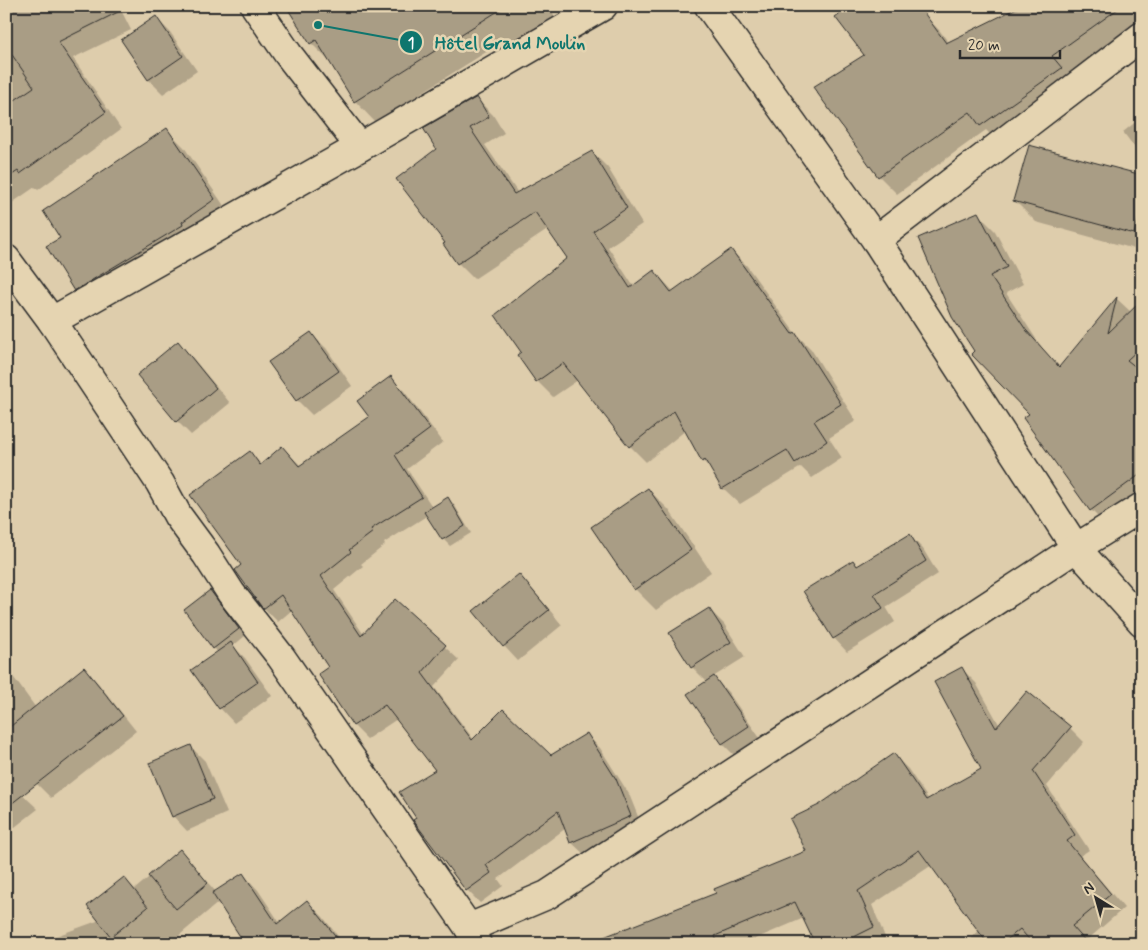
<svg xmlns="http://www.w3.org/2000/svg" width="1148" height="950" font-family="Mynerve,sans-serif">
	<style>
		.shadow { fill: #0003 }
		.building { fill: #a99d85; stroke: #2b2b2b }
		.lines { fill: none; stroke-linecap: round; stroke-linejoin: round }
		.minor-casing { stroke: #2b2b2b; stroke-width: 31 }
		.highway-casing { stroke: #2b2b2b; stroke-width: 31 }
		.minor { stroke: #e5d4b1; stroke-width: 28 }
		.highway { stroke: #e5d4b1; stroke-width: 28 }
		.leader { fill: none; stroke: #0f766e; stroke-width: 2 }
		.callout-dot { fill: #0f766e; stroke: #e5d4b1; stroke-width: 2 }
		.mark-label { font-size: 15px; text-anchor: middle; font-weight: bold; fill: #fff }
		.callout-label { font-size: 18px; text-anchor: middle; font-weight: bold; fill: #0f766e; stroke: #e5d4b1; stroke-width: 5; stroke-linejoin: round; paint-order: stroke }
	</style>
	<rect width="100%" height="100%" fill="#decdac"/>
	<filter id="ink" filterUnits="userSpaceOnUse"><feTurbulence type="fractalNoise" baseFrequency=".02" numOctaves="2"/><feDisplacementMap in="SourceGraphic" scale="10" xChannelSelector="R" yChannelSelector="G"/><feConvolveMatrix kernelMatrix="1 2 1 2 8 2 1 2 1" color-interpolation-filters="sRGB"/></filter>
	<g filter="url(#ink)">
		<g class="shadow">
			<path d="M119 6 131 30 73 58 121 129 38 190 35 187 9 205 6 202V13Z"/>
			<path d="M287 6H549L561 27 522 50 510 37 375 122 355 101 332 64 311 43Z"/>
			<path d="M852 6H922L926 12 923 14 940 31 949 43 1021 8 1020 6H1142V23L1069 74 1079 87 999 143 986 130 897 194 879 176 815 88 865 55Z"/>
			<path d="M156 18 170 32 197 71 163 94 149 80Z"/>
			<path d="M477 99 493 115 504 133 485 145 518 193 592 152 608 168 642 224 608 247 634 287 654 271 673 291 731 250 747 266 795 333 811 349 856 421 829 438 842 458 812 478 801 467 740 504 723 488 713 471 703 461 686 430 646 462 630 446 578 380 553 397 537 381 522 353 568 258 549 229 474 279 458 263 445 244 446 243 437 149Z"/>
			<path d="M1142 117V157L1123 132Z"/>
			<path d="M167 130 184 147 231 216 91 307 75 290 62 238Z"/>
			<path d="M1142 177V251L1036 222 1015 201Z"/>
			<path d="M978 214 995 231 1023 284 1006 293 1042 348 1060 368 1117 299 1131 312 1142 301V501L1107 526 1091 510 1031 414 975 351Z"/>
			<path d="M311 334 326 348 352 386 312 415 297 400 270 362Z"/>
			<path d="M178 343 192 357 230 403 191 435 177 421Z"/>
			<path d="M390 378 404 391 443 442 407 469 433 508 448 499 455 506 471 533 450 546 443 539 428 515 384 543 385 545 361 564 363 566 334 590 364 635 395 601 459 660 434 687 474 740 551 757 587 735 600 748 629 794 643 829 585 855 571 842 566 828 498 879 503 886 480 903 467 890 417 819 437 771 397 719 367 739 354 726 320 674 330 667 292 610 278 622 264 608 237 570 243 565 250 453 262 465 282 447 301 466 371 417Z"/>
			<path d="M648 489 669 510 711 572 656 610 635 589Z"/>
			<path d="M910 536 923 549 938 574 886 607 895 622 847 652 834 638 805 591 853 561 859 567Z"/>
			<path d="M519 575 533 590 562 625 518 661 504 646 475 612Z"/>
			<path d="M210 591 245 636 233 646 245 658 272 696 234 723 220 708 218 653 186 611Z"/>
			<path d="M709 609 724 624 745 657 713 677 728 692 762 741 737 758 723 744 689 694 707 682 692 667Z"/>
			<path d="M6 667 36 708 84 669 98 683 136 731 51 798 37 784 6 741Z"/>
			<path d="M962 669 976 683 1000 726 1070 728 1084 742 1047 786 1089 850 1080 856 1124 908 1086 941 1088 944H976L971 938 980 930 932 865 872 905 887 942 883 944H817L804 918 743 944H635L718 894 808 851 819 806 894 755 908 769 929 800 983 769Z"/>
			<path d="M190 746 205 761 227 813 187 831 173 816Z"/>
			<path d="M6 779 38 809 6 834Z"/>
			<path d="M180 851 216 892 243 874 258 890 280 923 307 901 323 917 344 944H239L244 941 219 902 169 944H34L100 920 124 879 135 889Z"/>
		</g>
		<g class="building">
			<path d="M6 6H130L58 42 106 112 20 174 18 171 6 179V106L34 87 6 46Z"/>
			<path d="M286 6H506L354 102 316 40 310 44Z"/>
			<path d="M850 6H919L946 43 1021 6H1122L1052 56 1062 68 980 126 970 112 878 177 813 87 864 55 835 17Z"/>
			<path d="M156 16 183 56 148 80 121 40Z"/>
			<path d="M477 97 489 117 470 128 514 194 592 151 627 208 593 231 630 288 654 270 671 292 731 249 792 334 795 332 841 404 814 421 827 441 795 463 787 450 722 489 705 460 702 462 674 411 629 447 563 363 536 382 517 355 521 352 495 315 567 258 535 212 457 264 443 244 445 243 396 179 436 149 423 128Z"/>
			<path d="M167 128 215 199 182 222 183 225 74 291 46 246 60 238 43 211Z"/>
			<path d="M1029 145 1142 175V207L1134 234 1013 201Z"/>
			<path d="M978 212 1007 267 990 276 1026 330 1059 367 1117 297 1108 333 1142 300V346L1127 360 1142 372V473L1090 511 1023 418 1029 414 971 354 974 351 952 317 918 238Z"/>
			<path d="M311 332 339 371 296 401 268 362Z"/>
			<path d="M178 341 216 388 176 422 137 375Z"/>
			<path d="M391 376 430 429 395 455 422 497 371 529 373 532 349 550 351 552 321 576 361 636 395 599 446 645 422 673 472 740 503 709 551 755 587 733 616 779 631 816 570 843 558 811 486 865 491 873 466 891 413 820 416 818 399 792 435 770 385 705 353 726 318 674 328 667 281 595 263 609 235 570 241 565 190 495 250 451 260 465 282 446 299 466 369 417 357 401Z"/>
			<path d="M648 488 691 550 634 590 591 527Z"/>
			<path d="M448 497 465 526 442 540 424 512Z"/>
			<path d="M910 534 926 561 874 594 883 608 833 639 803 591 853 560 857 566Z"/>
			<path d="M519 574 549 610 503 647 473 611Z"/>
			<path d="M210 590 239 629 213 649 184 610Z"/>
			<path d="M709 608 731 642 691 668 669 633Z"/>
			<path d="M231 642 258 682 219 709 191 670Z"/>
			<path d="M84 667 123 716 6 808V730Z"/>
			<path d="M962 667 996 728 1027 691 1071 727 1033 771 1075 835 1067 841 1111 894 1072 926 1088 944H1033L1020 929 1002 944H988L919 850 858 891 874 927 840 944H815L795 902 715 936 718 944H592L591 942 716 893 714 889 806 851 790 819 819 805 894 753 926 800 981 769 934 682Z"/>
			<path d="M714 676 749 726 722 744 687 694Z"/>
			<path d="M191 745 213 799 172 817 149 763Z"/>
			<path d="M180 849 208 883 176 909 148 876Z"/>
			<path d="M243 873 277 924 307 900 342 944H245L212 893Z"/>
			<path d="M124 877 148 907 111 937 87 906Z"/>
		</g>
		<g class="lines">
			<defs>
				<g id="minor">
					<path d="M255 6 288 54 360 147"/>
					<path d="M709 6 876 240 1076 548 1142 622"/>
					<path d="M876 240 1142 36"/>
					<path d="M52 321 360 147 603 6"/>
					<path d="M469 928 547 895 1076 548 1142 507"/>
				</g>
				<path id="highway" d="M6 259 52 321 160 483 178 516 206 554 231 593 281 657 469 928 477 944"/>
			</defs>
			<use href="#minor" class="minor-casing"/>
			<use href="#highway" class="highway-casing"/>
			<use href="#minor" class="minor"/>
			<use href="#highway" class="highway"/>
		</g>
	</g>
	<path class="leader" d="M318 25L411 42"/>
	<g class="callout-dot">
		<circle cx="318" cy="25" r="5"/>
		<circle cx="411" cy="42" r="12"/>
	</g>
	<g class="mark-label">
		<text x="411" y="48">1</text>
	</g>
	<g class="callout-label">
		<text x="510" y="49">Hôtel Grand Moulin</text>
	</g>
	<rect width="1148" height="950" fill="none" stroke="#e5d4b1" stroke-width="25"/>
	<rect x="12" y="12" width="1123" height="925" fill="none" stroke="#2b2b2b" stroke-width="2" filter="url(#ink)"/>
	<g transform="translate(1096 898) rotate(323)" stroke="#e5d4b1" stroke-width="4" paint-order="stroke">
	<path d="M0-4L9 19L0 12L-9 19Z" fill="#2b2b2b"/>
	<text y="-8" font-size="14" font-weight="bold" text-anchor="middle" fill="#2b2b2b">N</text>
	</g>
	<path d="M960 50v8h100v-8" fill="none" stroke="#2b2b2b" stroke-width="2.5"/>
	<text x="968" y="50" font-size="15" fill="#2b2b2b" stroke="#e5d4b1" stroke-width="4" paint-order="stroke">20 m</text>
</svg>
